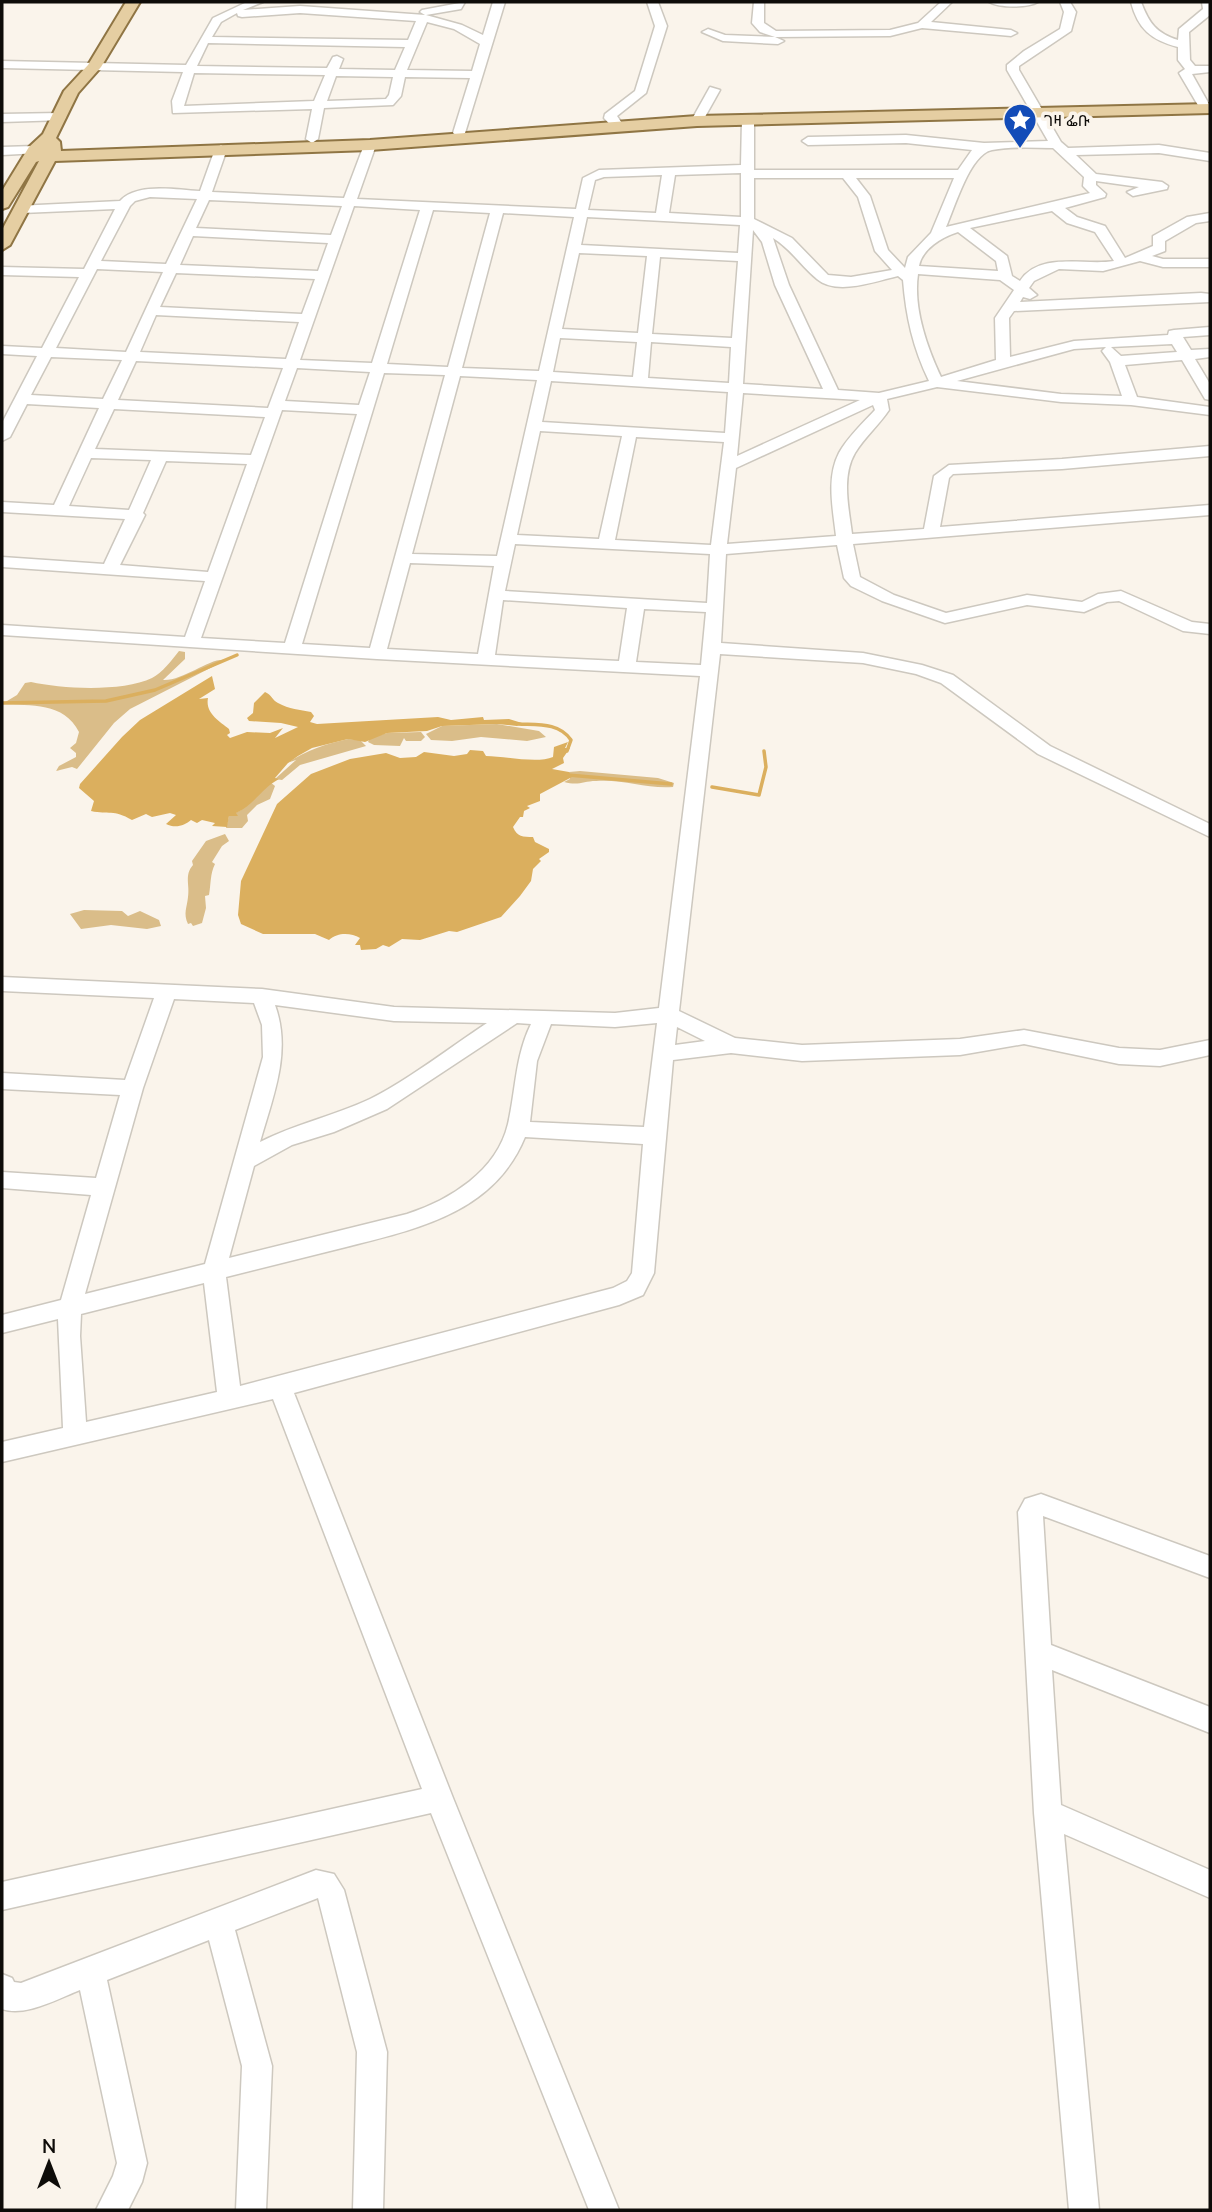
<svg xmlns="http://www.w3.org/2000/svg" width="1212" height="2212" font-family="'Nunito Sans','Noto Sans Ethiopic',sans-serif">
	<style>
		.green { fill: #dabd89 }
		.water { fill: #dbaf5e }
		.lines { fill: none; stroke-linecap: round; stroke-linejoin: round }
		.stream { stroke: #dbaf5e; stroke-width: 3.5 }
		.minor-casing { stroke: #cdc8bf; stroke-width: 3 }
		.major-casing { stroke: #8f7544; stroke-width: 4 }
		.minor { fill: #fff; fill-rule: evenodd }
		.major { fill: #e5cea2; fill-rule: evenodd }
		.labels { text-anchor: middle; stroke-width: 7; stroke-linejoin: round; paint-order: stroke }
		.far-poi-label { font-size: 16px; fill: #0e0c09; stroke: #faf4eb; text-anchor: start }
	</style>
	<rect width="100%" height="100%" fill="#faf4eb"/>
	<g class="green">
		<path d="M179 651 185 652V659L163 680C184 681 210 657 226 660L130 709 114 723 77 769 72 767 56 771 59 766 76 757V753L70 748 76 743 79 732C64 702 31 706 2 704L17 695 25 683 31 682C62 689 123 692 152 678 162 673 172 660 179 651Z"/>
		<path d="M497 724 539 731 546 737 527 741 481 737 452 741 431 740 426 734 442 726Z"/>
		<path d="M421 732 425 737 421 741H406L404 738 400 746 374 745 368 742 370 738 387 733Z"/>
		<path d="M348 739 360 740 366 746 300 765 282 780 275 779 296 760 287 763C307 750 326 744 348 739Z"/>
		<path d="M580 771 658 778 674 783 673 787C646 789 624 779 596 781 583 781 579 786 564 782L570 779 569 772Z"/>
		<path d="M270 782 275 786 270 799 257 805 247 815 248 821 242 828H226L229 816 241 810Z"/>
		<path d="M225 834 229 841 222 846 212 862 215 864C210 874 211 884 209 895L205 896 206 908 202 923 193 926 191 923 188 924C183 913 187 908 188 897 190 885 184 875 193 865L192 861 206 841Z"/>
		<path d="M84 910 122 911 128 916 140 911 159 920 161 926 147 929 111 925 81 929 70 914Z"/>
	</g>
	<g class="water">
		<path d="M212 676 215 689 199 699 208 698C205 713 219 721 229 729L230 733 227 735 230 738 247 732 270 733 283 728 275 738 298 727 281 723 249 721 247 718 253 713 254 703 265 692C272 695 272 700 278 703 289 709 300 710 311 712L314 716 310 722 317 724 438 717 451 720 483 717 484 720 509 719 522 723 517 726 497 724 442 726 427 731 387 733 365 742 348 739 312 748 298 756 288 763 275 778 279 779C262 788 254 805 236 813L238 816H229L227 827 212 826 215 823 202 820 197 823 191 820C185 825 176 829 166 824L176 815 170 813 152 817 146 814 132 820C113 809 109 815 91 811L94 801 79 788 80 784 122 737 140 720Z"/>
		<path d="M568 742 565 748H570L563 758 564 763 552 769 569 772 572 777 540 794V801L527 806 530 808 524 811 523 817H520L513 827C517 837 523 837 533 837L535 842 549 849V852L539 859 541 861 533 869 531 881 520 896 501 917 457 932 449 931 420 940 402 939 389 947 383 945 376 949 361 950 360 945H355L360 938C351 933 338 932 329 940L315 934H263L241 924 238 915 241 881 277 804 311 774 350 759 386 753 400 758 416 757 424 752 454 756 467 754 470 750 483 751 486 756C504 756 537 764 553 757L554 747Z"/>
	</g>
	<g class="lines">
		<g class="stream">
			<path d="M2 703 106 701 155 690 237 655"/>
			<path d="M518 724C537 725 559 722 571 740L567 751"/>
			<path d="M568 775 671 784"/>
			<path d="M712 787 759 795 766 767 764 751"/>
		</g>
		<defs>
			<g id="minor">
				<path d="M247 2H263L243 10 300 6 425 15 420 12 422 10 465 2 461 9 426 15 462 25 483 35 493 2H505L465 133 459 137 453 133 470 78 405 77 401 96 393 105 324 108 318 139 312 143 306 139 312 109 173 113 172 101 183 72 2 68V61L186 65 213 18ZM237 13 238 16 242 17 300 13 416 21 408 40 212 37 221 22ZM427 22 454 29 480 44 472 71 407 70ZM208 43 405 47 395 70 339 69 343 59 337 56 333 57 327 68 197 66ZM194 73 325 75 314 101 184 106ZM336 76 393 77 389 95 386 99 327 101Z"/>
				<path d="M647 2H658L667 26 646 93 617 116 624 126 614 129 604 118 605 114 635 91 655 26Z"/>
				<path d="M754 2H764V23L776 31 890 30 918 23 941 2H952L931 22 1011 30 1017 33 1011 36 922 28 890 36 775 37 784 41 778 44 723 41 702 32 708 29 725 35 775 37 760 32 752 23Z"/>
				<path d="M989 2H1038C1028 8 999 8 989 2Z"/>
				<path d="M1060 2H1070L1076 12 1071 31 1019 66V70L1061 142 1068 148 1159 145 1210 153V161L1159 153 1076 155 1096 174 1162 182 1168 186 1167 189 1133 196 1127 192 1139 187 1096 181V185L1106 194 1105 197 1065 208 1077 217 1105 226 1125 258 1153 246V236L1187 217 1210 213V221L1196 223 1165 241V251L1152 256 1163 259H1210V267H1163L1140 261 1103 271 1059 269 1034 281 1029 288 1037 295 1030 299 1023 297 1020 302 1201 293 1210 294V302L1014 311 1009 318 1010 357 1074 341 1168 335 1169 331 1174 330 1210 327V335L1183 337 1191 350 1210 349V357L1195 359 1210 384V400L1205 399 1182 360 1125 365 1137 397 1210 407V415L1131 405 1061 402 937 387 887 399 889 410C879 425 864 438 855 453 841 477 849 509 852 534L924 529 934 476 949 465 1062 459 1210 446V456L1062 469 953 474 949 478 940 527 1210 505V515L853 544 860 577 894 595 946 613 1027 595 1082 602 1098 594 1121 591 1192 622 1210 624V634L1183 631 1119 601 1107 602 1084 612 1027 605 945 623 882 601 851 586 844 578 837 545 726 554 721 643 863 653 922 665 953 675 1050 746 1210 824V837L1038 754 941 683 916 674 863 663 720 654 679 1011 735 1038 802 1045 960 1039 1024 1030 1119 1048 1160 1050 1210 1040V1055L1160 1066 1119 1064 1024 1044 960 1055 802 1061 731 1053 673 1060 654 1273 643 1295 619 1305 294 1393 453 1798 619 2210H589L431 1813 2 1910V1882L422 1789 273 1399 2 1462V1442L63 1428 58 1319 2 1333V1315L61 1300 91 1195 2 1188V1172L96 1178 120 1095 2 1089V1073L125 1080 154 998 2 991V977L262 989 394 1007 615 1013 659 1008 700 676 377 659 2 635V625L185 637 205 581 2 567V557L104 564 125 519 2 512V502L54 505 99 408 27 404 10 437 2 441V423L37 356 2 354V346L42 348 79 277 2 275V267L84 269 115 209 22 213 17 212V206L120 201C137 182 177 190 200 191L215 149 221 145 227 149 212 192 344 198 364 145 370 141 376 145 357 199 576 209 583 178 599 170 741 165 742 120 748 116 754 120V170H958L972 150 906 143 808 145 802 141 808 137 906 135 984 143 1048 141 1007 70V65L1024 51 1060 29 1064 12ZM1053 148 1084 177 1083 186 1090 193 946 227C955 207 970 154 992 150 1012 146 1033 148 1053 148ZM741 173V217L669 213 675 175ZM662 175 656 213 588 210 595 180 604 177ZM754 178H843L858 197 875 251 892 270 851 277 828 275 792 238 754 219ZM856 178H954L931 233 908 257 905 268 888 250 870 196ZM150 197 197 199 166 264 101 261 130 206 135 201ZM209 200 342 206 331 235 196 228ZM354 206 420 210 372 363 300 360ZM433 210 490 213 448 367 387 364ZM1052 211 1067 223 1095 232 1114 261C1084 266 1040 251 1020 281L1012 276 1007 256 970 228ZM503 213 574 217 539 371 462 368ZM587 217 740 225 738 253 581 245ZM753 230 762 242 775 285 823 389 743 384ZM958 232 996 261 998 271 919 266C922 249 942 237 958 232ZM193 236 328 243 318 271 180 265ZM773 238C791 249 801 266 817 279 837 296 876 281 898 276L903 280C906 317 913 348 929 381L879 393 838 390 789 285ZM579 253 647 256 638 333 562 329ZM660 257 738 261 732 338 652 334ZM97 269 163 272 126 352 56 348ZM176 273 315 279 302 314 160 307ZM918 274 1000 280 1014 290 995 318 996 360 941 377C927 347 913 308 918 274ZM156 315 299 322 286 359 140 352ZM560 338 637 342 633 377 553 372ZM651 342 731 347 729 383 648 378ZM1172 344 1177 352 1121 356 1111 347ZM1106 347 1102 351 1110 362 1122 396 1061 394 957 381 1074 349ZM51 357 122 360 103 399 31 395ZM136 361 283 368 268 408 118 400ZM297 368 370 372 359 405 285 401ZM384 373 445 375 370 648 302 644ZM460 376 537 380 497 556 412 554ZM551 381 728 392 725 433 542 422ZM743 393 860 400 737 456ZM873 405 875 410C863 423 847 438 839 453 826 478 833 509 836 536L727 544 736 468ZM114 409 265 417 251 455 95 449ZM282 410 357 414 285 643 201 638ZM540 431 622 436 599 539 517 535ZM636 437 724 442 711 545 615 540ZM91 458 151 460 129 510 69 506ZM166 461 247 464 208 572 120 565 145 515 143 513ZM515 544 710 554 707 603 505 591ZM410 563 494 566 478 654 387 649ZM503 600 627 608 619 661 495 655ZM644 609 706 612 701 665 636 662ZM174 999 254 1003 262 1025 263 1057 205 1264 85 1294 143 1088ZM275 1005 394 1021 487 1023C452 1046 407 1081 370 1099 334 1116 295 1124 260 1142 273 1096 292 1052 275 1005ZM517 1023 531 1024C515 1057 516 1089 508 1124 497 1171 450 1200 407 1214L229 1258 254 1166 292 1145 334 1132 387 1109ZM657 1023 644 1127 530 1122 537 1061 551 1024 615 1027ZM677 1027 705 1041 675 1045ZM525 1137 643 1144 632 1273 627 1281 613 1288 240 1386 226 1277C266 1267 306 1257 346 1247 417 1229 494 1213 525 1137ZM204 1283 217 1392 86 1422 80 1336 81 1314Z"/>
				<path d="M1131 2H1141C1149 23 1156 33 1178 40L1179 29 1203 9 1202 2H1210V15L1189 32 1190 60 1195 66H1210V72L1192 74 1210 106V112H1202L1179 73 1185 69 1178 60V47C1151 40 1138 29 1131 2Z"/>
				<path d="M710 87 720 90 701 124H693L691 121Z"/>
				<path d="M60 113 66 117 64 120 2 122V114Z"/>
				<path d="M35 146 41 150 39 153 2 155V147Z"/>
				<path d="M1041 1494 1210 1556V1578L1043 1516 1051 1645 1210 1707V1733L1052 1670 1061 1805 1210 1870V1898L1064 1834 1099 2210H1069L1034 1813 1018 1512 1025 1499Z"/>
				<path d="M316 1870 334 1874 344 1890 387 2052 383 2210H353L357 2052 318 1898 235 1930 272 2066 266 2210H236L242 2066 209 1940 107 1980 147 2163 142 2182 128 2210H96L113 2176 117 2163 80 1990C57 1999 26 2017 2 2009V1974L12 1978 14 1982 21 1983Z"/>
			</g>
			<path id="major" d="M126 2H140L101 67 78 93 56 138 60 142 61 151 370 140 697 116 1210 104V113L697 126 370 150 55 161 10 245 2 250V230L39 161 36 162 8 207 2 209V191L29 147 43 134 64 91 88 65Z"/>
		</defs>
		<use href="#minor" class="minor-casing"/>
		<use href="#major" class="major-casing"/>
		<use href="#minor" class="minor"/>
		<use href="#major" class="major"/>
	</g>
	<defs>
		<symbol id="sight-pin" viewBox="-11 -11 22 30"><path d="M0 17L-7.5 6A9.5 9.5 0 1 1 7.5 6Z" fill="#134cb8" stroke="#faf4eb"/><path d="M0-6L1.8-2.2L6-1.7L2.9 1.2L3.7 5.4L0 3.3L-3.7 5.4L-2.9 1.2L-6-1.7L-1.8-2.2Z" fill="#fff"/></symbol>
	</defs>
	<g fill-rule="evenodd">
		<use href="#sight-pin" x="1001" y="101" width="38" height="52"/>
	</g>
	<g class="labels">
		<g class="far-poi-label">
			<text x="1044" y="126">ገዛ ፌቡ</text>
		</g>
	</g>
	<rect width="1212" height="2212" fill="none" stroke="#0e0c09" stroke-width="7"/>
	<g transform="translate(49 2163)" stroke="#faf4eb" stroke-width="5" paint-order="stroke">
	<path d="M0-5L12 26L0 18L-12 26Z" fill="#0e0c09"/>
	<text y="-10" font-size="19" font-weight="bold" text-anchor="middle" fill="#0e0c09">N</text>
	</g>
</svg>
